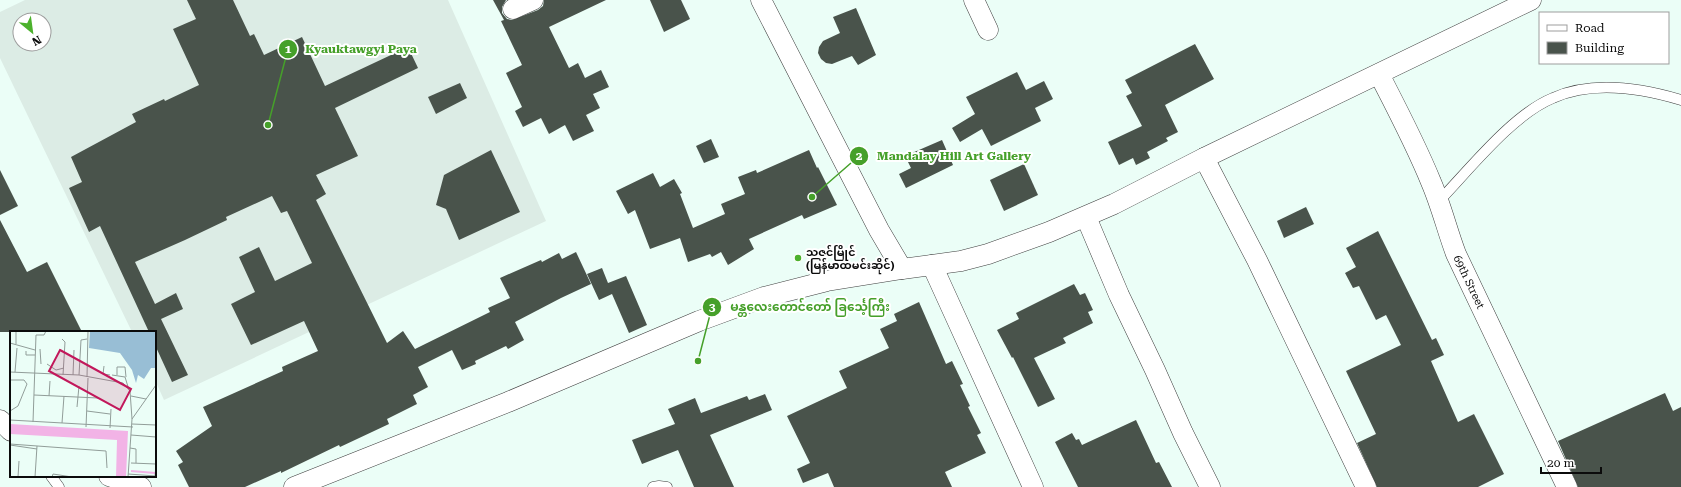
<svg xmlns="http://www.w3.org/2000/svg" width="1681" height="487" font-family="'Roboto Serif','Noto Sans Myanmar',serif">
	<style>
		.plaza { fill: #dcece5; fill-rule: evenodd }
		.building { fill: #49534b }
		.lines { fill: none; stroke-linecap: round; stroke-linejoin: round }
		.lane-casing { stroke: #3e3e3e; stroke-width: 11 }
		.street-casing { stroke: #3e3e3e; stroke-width: 21 }
		.lane { stroke: #fff; stroke-width: 10 }
		.street { stroke: #fff; stroke-width: 20 }
		.poi-dot { fill: #4cb12d; stroke: #fff; stroke-width: 1.5 }
		.labels { text-anchor: middle; stroke-width: 4; stroke-linejoin: round; paint-order: stroke }
		.poi-label { font-size: 11px; font-weight: bold; fill: #0b0b0b; stroke: #fff; text-anchor: start }
		.street-label { font-size: 11px; fill: #0b0b0b; stroke: #fff }
		.inset-river { fill: none; stroke: #f2b3e6; stroke-width: 2 }
		.inset-road { fill: none; stroke: #919d99; stroke-width: 1 }
		.view { fill: #c2185b; fill-opacity: 0.15; stroke: #c2185b; stroke-width: 2 }
		.inset-edge { fill: none; stroke: #0b0b0b; stroke-width: 2 }
		.leader { fill: none; stroke: #46a02a; stroke-width: 1.5 }
		.callout-dot { fill: #46a02a; stroke: #fff; stroke-width: 1.5 }
		.mark-label { font-size: 12px; text-anchor: middle; font-weight: bold; fill: #fff }
		.callout-label { font-size: 12px; text-anchor: middle; font-weight: bold; fill: #46a02a; stroke: #fff; stroke-width: 4; stroke-linejoin: round; paint-order: stroke }
	</style>
	<rect width="100%" height="100%" fill="#ebfef7"/>
	<path class="plaza" d="M25 0H448L546 221 164 400 155 380V332H132L0 58V12ZM20 20H44V44H20Z"/>
	<g class="building">
		<path d="M187 0H233L250 36 254 34 264 55 302 37 325 86 408 47 418 68 335 108 358 156 316 175 326 194 316 200 387 343 403 331 415 349 490 312 488 308 510 298 500 278 541 260 542 262 559 253 562 259 576 252 591 284 561 298 515 322 524 340 508 349 506 346 475 361 476 364 462 370 452 350 418 367 428 387 413 395 417 404 387 419 389 424 340 447 339 445 281 473V471L245 487H189L178 465 183 462 176 451 212 426 203 407 283 371 282 367 318 351 304 321 251 345 231 304 255 292 239 257 259 247 275 281 312 263 287 211 281 213 272 196 226 217 227 220 185 240 135 262 155 304 176 293 183 309 161 319 188 375 172 382 155 345V332H149L100 226 89 232 69 188 82 182 71 157 136 122 132 114 164 99 165 101 199 85 173 29 196 19Z"/>
		<path d="M493 0H506L502 7V13L507 19 512 20 538 10 543 6 544 0H606L549 27 569 68 578 63 585 78 601 70 609 87 593 94 600 108 586 115 594 131 573 141 565 125 549 134 541 118 523 127 515 111 522 107 506 73 522 65 501 21 504 20Z"/>
		<path d="M650 0H681L690 19 664 32Z"/>
		<path d="M856 8 876 55 858 65 852 56 832 64 826 63 821 59 818 53 819 47 823 41 840 33 833 17Z"/>
		<path d="M1195 44 1214 79 1165 105 1178 132 1166 138 1168 141 1147 152 1150 158 1136 165 1133 158 1119 165 1108 142 1142 126 1126 96 1132 93 1125 80Z"/>
		<path d="M1017 72 1026 90 1044 81 1053 99 1035 108 1041 121 991 146 982 129 960 142 952 128 975 114 966 97Z"/>
		<path d="M460 83 467 98 436 114 428 97Z"/>
		<path d="M711 139 719 157 704 163 696 146Z"/>
		<path d="M942 140 953 165 906 188 899 174 911 168 905 156Z"/>
		<path d="M491 150 520 212 459 240 446 209 436 205 444 175Z"/>
		<path d="M809 150 817 168 818 167 837 205 804 219 802 215 749 239 754 249 728 265 721 252 712 257 710 254 688 262 680 238 650 249 635 210 628 214 616 191 653 173 660 187 674 179 682 193 680 194 693 228 725 214 721 204 745 194 738 177 756 170 757 173Z"/>
		<path d="M1024 164 1038 195 1004 211 990 180Z"/>
		<path d="M0 170 18 206 0 215Z"/>
		<path d="M1306 207 1314 224 1284 238 1277 221Z"/>
		<path d="M0 220 27 272 47 262 82 332H0Z"/>
		<path d="M1378 231 1432 340 1436 338 1444 355 1431 361 1458 422 1474 414 1504 474 1478 487H1377L1357 443 1376 434 1346 371 1401 345 1386 315 1376 320 1359 286 1353 288 1345 273 1356 267 1346 248Z"/>
		<path d="M602 268 608 283 626 276 647 325 629 333 612 294 599 300 587 274Z"/>
		<path d="M1074 284 1080 295 1085 293 1093 310 1088 312 1093 323 1063 338 1066 343 1034 358 1055 399 1038 407 1013 357 1012 358 997 330 1019 319 1016 313Z"/>
		<path d="M919 302 946 364 952 361 963 384 960 385 970 406 968 407 981 433 977 435 986 453 945 472 952 487H834L828 473 803 483 797 469 810 463 787 416 847 388 839 371 889 348 880 329 897 321 894 314Z"/>
		<path d="M1665 393 1673 411 1681 407V487H1578L1558 441Z"/>
		<path d="M765 394 772 410 710 435 734 487H694L678 450 642 464 632 440 675 424 668 409 695 398 701 413 747 396 749 400Z"/>
		<path d="M1136 420 1156 463 1159 462 1172 487H1078L1055 442 1072 433 1076 440 1079 439 1082 445Z"/>
	</g>
	<g class="lines">
		<defs>
			<g id="lane">
				<path d="M1439 201C1469 170 1513 114 1553 98 1593 80 1641 88 1681 100"/>
				<path d="M51 476 59 487"/>
				<path d="M653 487 659 486 667 487"/>
			</g>
			<g id="street">
				<path d="M761 0 879 230 902 269"/>
				<path d="M974 0 988 30"/>
				<path d="M513 9 533 0"/>
				<path id="s1" d="M1379 74C1397 109 1416 145 1431 182 1441 205 1447 230 1456 254L1567 487"/>
				<path d="M1204 158 1257 260 1366 487"/>
				<path d="M1086 217 1119 295 1155 370 1183 433 1210 487"/>
				<path d="M932 265 1033 487"/>
				<path d="M0 420 11 431"/>
				<path d="M109 476 141 487"/>
				<path d="M294 487 508 402 699 321 764 297 827 281 902 269 961 261 988 254 1049 232 1114 204 1204 158 1531 0"/>
			</g>
		</defs>
		<use href="#lane" class="lane-casing"/>
		<use href="#street" class="street-casing"/>
		<use href="#lane" class="lane"/>
		<use href="#street" class="street"/>
	</g>
	<circle class="poi-dot" cx="798" cy="258" r="4"/>
	<g class="labels">
		<g class="poi-label">
			<text x="806" y="256">သဇင်မြိုင်<tspan x="806" dy="13">(မြန်မာထမင်းဆိုင်)</tspan></text>
		</g>
		<g class="street-label">
			<text dy="4" stroke="none"><textPath href="#s1" startOffset="227">69th Street</textPath></text>
		</g>
	</g>
	<g transform="translate(10 331)">
		<rect width="146" height="146" fill="#ebfef7"/>
		<path d="M80 0H146V37H141L134 48 128 44 126 52 122 39 110 22 79 17Z" fill="#98bed5"/>
		<path d="M0 93 118 100 116 146H106L107 109 0 103Z" fill="#f2b3e6"/>
		<path class="inset-river" d="M121 140 145 142"/>
		<path class="inset-road" d="M6 0V13M52 8 55 11 53 44M0 12 25 19M30 18 31 33M16 20V24H25M37 33 46 39 54 37M94 35 93 43 100 44M0 41 69 44 113 52 120 60 122 88M5 41 7 17M63 44 64 19M69 44 71 9 77 8M102 44 115 46 119 59M107 44V36H115L116 46M77 46 78 0M0 49H14L17 53 8 75 0 80M24 64 88 67M39 65 40 50M121 65 136 68M67 76 69 55M77 80 100 83M0 89 123 96M23 91 26 4H34L36 0M52 92 54 65M122 93 146 94M76 96 78 47M100 97 101 78M121 104 146 106M0 113 96 120 97 137M0 114 27 118M120 117 126 118V132M121 132 146 133V127M118 143 146 145M145 145 146 133M8 146 9 130M25 146 27 115M42 146 43 143 62 146M118 146 122 88 146 54"/>
		<path class="view" d="M50 19 121 58 110 79 39 40Z"/>
		<rect width="146" height="146" class="inset-edge"/>
	</g>
	<path class="leader" d="M268 125L288 49M812 197L859 156M698 361L712 307"/>
	<g class="callout-dot">
		<circle cx="268" cy="125" r="4"/>
		<circle cx="812" cy="197" r="4"/>
		<circle cx="698" cy="361" r="4"/>
		<circle cx="288" cy="49" r="10"/>
		<circle cx="859" cy="156" r="10"/>
		<circle cx="712" cy="307" r="10"/>
	</g>
	<g class="mark-label">
		<text x="288" y="53">1</text>
		<text x="859" y="160">2</text>
		<text x="712" y="311">3</text>
	</g>
	<g class="callout-label">
		<text x="361" y="53">Kyauktawgyi Paya</text>
		<text x="954" y="160">Mandalay Hill Art Gallery</text>
		<text x="810" y="311">မန္တလေးတောင်တော် ‌ခြင်္သေ့ကြီး</text>
	</g>
	<rect x="1539" y="12" width="130" height="52" fill="#ffffff" stroke="#9d9d9d"/>
	<rect x="1547" y="25" width="20" height="6" fill="#ffffff" stroke="#9d9d9d"/>
	<text x="1575" y="32" font-size="12" fill="#0b0b0b">Road</text>
	<rect x="1547" y="42" width="20" height="12" fill="#49534b" stroke="#9d9d9d"/>
	<text x="1575" y="52" font-size="12" fill="#0b0b0b">Building</text>
	<g transform="translate(32 32) rotate(151)"><circle r="19" fill="#ffffff" stroke="#9d9d9d"/>
	<path d="M0-3L7 15L0 10L-7 15Z" fill="#4cb12d"/>
	<text y="-6" font-size="11" font-weight="bold" text-anchor="middle" fill="#0b0b0b">N</text>
	</g>
	<path d="M1541 467v6h60v-6" fill="none" stroke="#0b0b0b" stroke-width="2"/>
	<text x="1547" y="467" font-size="12" fill="#0b0b0b" stroke="#ffffff" stroke-width="3" paint-order="stroke">20 m</text>
</svg>
